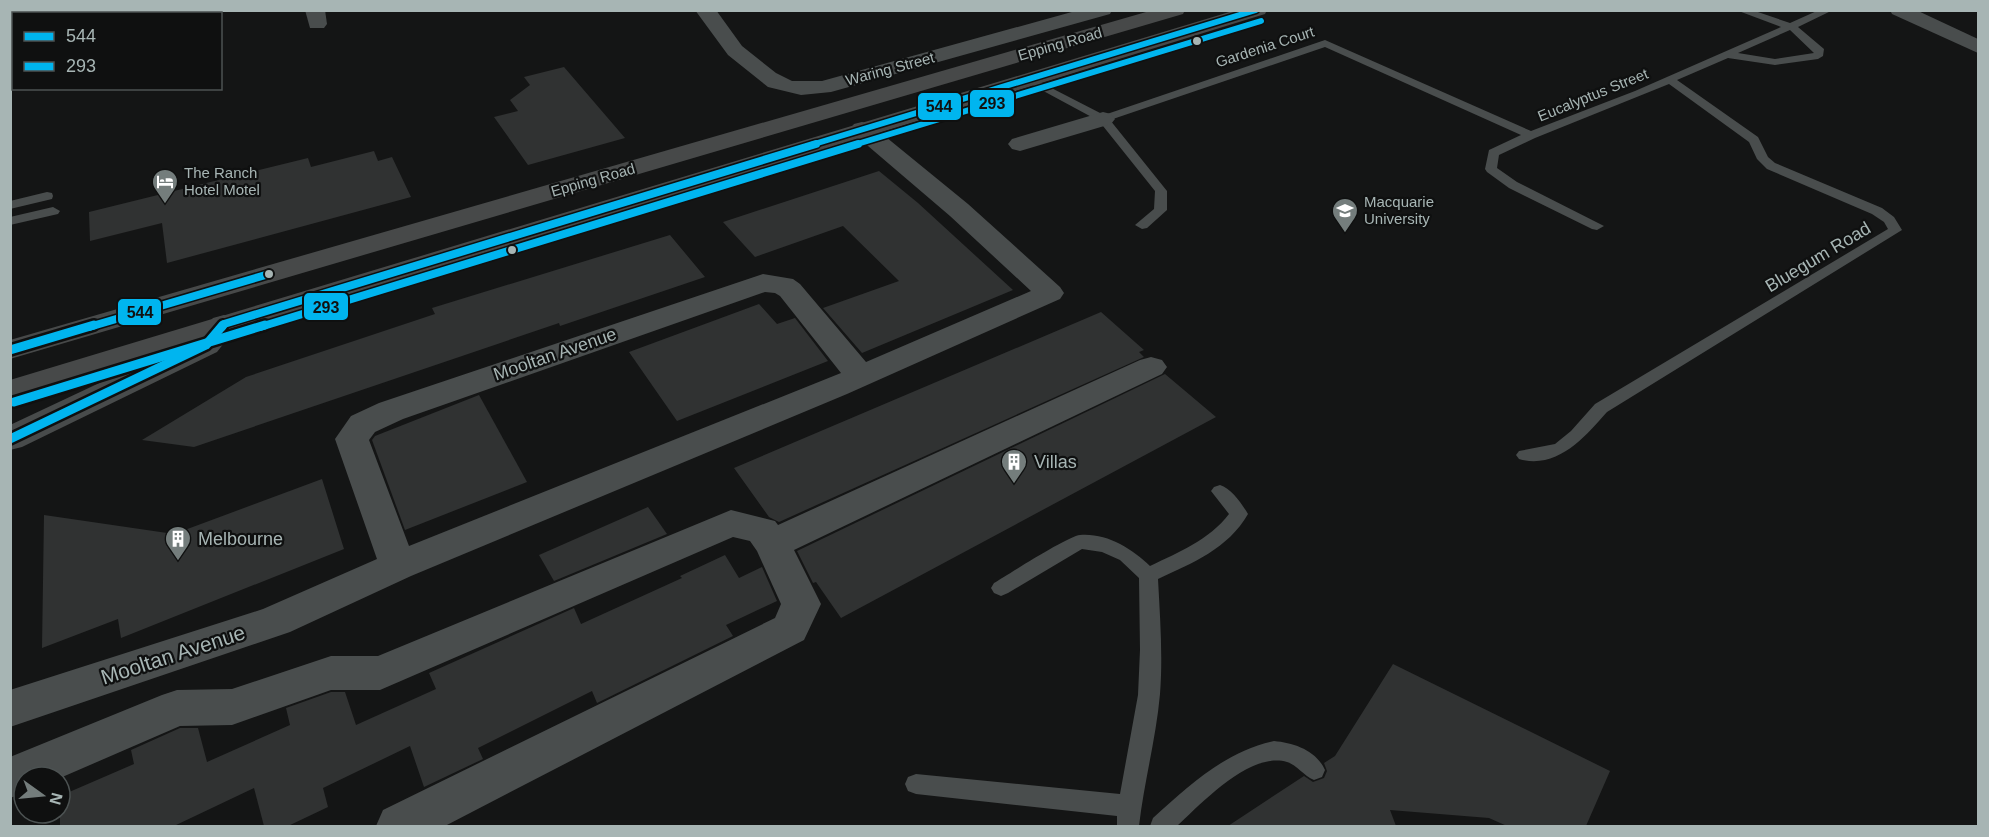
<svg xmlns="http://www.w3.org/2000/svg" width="1989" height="837" font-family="Helvetica,sans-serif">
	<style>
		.building { fill: #303232 }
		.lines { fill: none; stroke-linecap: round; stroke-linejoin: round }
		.lane { fill: #494d4d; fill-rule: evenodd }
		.street { fill: #494d4d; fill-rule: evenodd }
		.secondary { fill: #484b4b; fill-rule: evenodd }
		.primary { fill: #474949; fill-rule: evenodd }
		.bus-1-far2-casing { stroke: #0f1010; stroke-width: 9 }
		.bus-1-far1-casing { stroke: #0f1010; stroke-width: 11 }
		.bus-1-casing { stroke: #0f1010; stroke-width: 14 }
		.bus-2-far2-casing { stroke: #0f1010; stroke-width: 9 }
		.bus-2-far1-casing { stroke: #0f1010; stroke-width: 11 }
		.bus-2-casing { stroke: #0f1010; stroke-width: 14 }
		.bus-1-far2 { stroke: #00b5ef; stroke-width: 6 }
		.bus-1-far1 { stroke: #00b5ef; stroke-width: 8 }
		.bus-1 { stroke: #00b5ef; stroke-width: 9 }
		.bus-2-far2 { stroke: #00b5ef; stroke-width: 6 }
		.bus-2-far1 { stroke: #00b5ef; stroke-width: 8 }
		.bus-2 { stroke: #00b5ef; stroke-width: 9 }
		.bus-dot { fill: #a7b5b4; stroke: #0f1010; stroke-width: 2 }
		.labels { text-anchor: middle; stroke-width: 4.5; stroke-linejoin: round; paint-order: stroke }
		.far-street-label { font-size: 15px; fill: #a7b5b4; stroke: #0f1010 }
		.far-poi-label { font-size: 15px; fill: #a7b5b4; stroke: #0f1010; text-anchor: start }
		.street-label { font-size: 18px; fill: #a7b5b4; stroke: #0f1010 }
		.poi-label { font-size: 18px; fill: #a7b5b4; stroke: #0f1010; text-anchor: start }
		.near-street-label { font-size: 21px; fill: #a7b5b4; stroke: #0f1010 }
		.line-badge { stroke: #0f1010; stroke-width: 2 }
		.pale-badge-label { font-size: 16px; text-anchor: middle; font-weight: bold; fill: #111 }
	</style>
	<rect width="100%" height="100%" fill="#141515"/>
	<g class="building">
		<path d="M564 67 625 138 528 165 494 117 518 111 510 100 530 85 524 77Z"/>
		<path d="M374 151 378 161 392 157 411 197 167 263 162 223 90 241 89 212 308 158 311 167Z"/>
		<path d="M879 171 918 203 1013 290 862 353 823 308 899 281 843 226 755 257 723 222Z"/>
		<path d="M670 235 705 277 560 326 559 323 194 447 142 440 246 377 435 314 432 308Z"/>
		<path d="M759 304 777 324 795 318 828 361 677 421 629 352Z"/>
		<path d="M1101 312 1144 350 1139 352 1144 357 779 522 769 517 734 468Z"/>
		<path d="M1165 374 1216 417 841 618 816 582 813 583 797 551Z"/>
		<path d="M479 395 527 482 405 530 372 440 375 436Z"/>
		<path d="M322 479 344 549 121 638 118 619 42 648 44 515 174 534Z"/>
		<path d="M648 507 667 534 554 581 539 555Z"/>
		<path d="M725 555 739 578 762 567 777 601 726 625 733 636 597 703 592 691 478 748 483 759 424 787 410 746 323 788 328 807 288 826H264L254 788 174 826H60V796L134 764 131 750 180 728H198L207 762 290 725 286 708 331 692H345L356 725 436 689 429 673 574 608 581 624 682 578 680 576Z"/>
		<path d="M1393 664 1610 771 1586 826H1507L1489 818 1390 810 1396 826H1228L1304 776 1313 782 1324 778 1327 771 1324 763 1335 756Z"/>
	</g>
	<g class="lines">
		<g class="lane">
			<path d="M1736 10H1752L1790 23 1819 10H1833L1798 27 1824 49 1823 56 1818 59 1775 65 1728 58 1677 80 1758 137 1768 157 1775 163 1882 208 1894 217 1902 230 1607 412C1585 437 1557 470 1519 459L1516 455 1519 451 1555 444 1571 431 1595 404 1888 229 1884 222 1872 214 1767 169 1757 159 1749 142 1669 84 1535 138 1499 155 1497 168 1517 182 1604 226 1597 230 1592 229 1509 188 1487 172 1485 169 1489 150 1521 135 1325 47 1110 120 1167 191V210L1147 228 1142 229 1135 225 1154 209 1155 191 1099 121 1023 80 1024 78H1032L1104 115 1325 40 1531 131 1635 91 1781 27ZM1790 30 1814 53 1775 59 1738 53Z"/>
			<path d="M47 192 52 193 53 196 52 199 10 209V201Z"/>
			<path d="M53 207 60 211 58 214 10 225V217Z"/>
			<path d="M1220 485C1231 488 1242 504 1248 514 1228 549 1192 563 1158 579 1160 617 1163 656 1160 694 1156 739 1144 782 1139 826H1117V816L916 794 908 791 905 784 908 777 916 774 1120 794 1138 695 1140 650 1139 578 1120 560 1102 552 1082 549 1008 593 1001 596 994 593 991 588 994 583C1009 574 1068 536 1080 535 1107 533 1131 548 1150 566 1179 552 1209 540 1229 514L1211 491 1214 487Z"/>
			<path d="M1274 741C1294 743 1316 750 1325 770L1322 777 1314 780C1304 776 1297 765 1287 762 1250 751 1201 804 1177 826H1150L1153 818C1190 785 1224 752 1274 741Z"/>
		</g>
		<g class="street">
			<path d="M305 10H325L327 24 324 28H310Z"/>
			<path d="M695 10H716L742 46 776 73 792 81H822L1079 10H1112L1110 14 831 92 801 95 768 87 728 55Z"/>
			<path d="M1890 10H1916L1978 39V53L1892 14Z"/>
			<path d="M1103 112 1111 114 1115 119 1111 124 1020 151 1012 149 1008 144 1012 139Z"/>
			<path d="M862 122 870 124 968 204 1060 287 1064 293 1060 299 847 394 411 576 290 632 10 727V690L263 609 377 559 335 439 351 416 379 403 763 274 793 279 800 284 866 362 1031 291 950 216 854 134 850 129 854 124ZM765 292 775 293 780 296 841 373 409 546 369 440 375 432 403 419Z"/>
			<path d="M1151 357 1162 360 1167 367 1162 374 794 550 821 604 804 640 445 826H376L383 810 775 618 781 604 757 551 750 541 733 537 380 690H331L232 725 180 726 60 778 24 777V793L10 798V757L162 695 177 690 232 689 331 656H378L731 510 775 521 778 525 1140 360Z"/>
		</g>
		<path class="secondary" d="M224 315 235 318 239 324 217 352 22 447 10 450V425L195 338 213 318Z"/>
		<g class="primary">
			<path d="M1153 10H1185L1183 14 10 359V340Z"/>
			<path d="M1236 10H1267L1265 14 10 401V380Z"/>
		</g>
		<defs>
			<path id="bus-1-far2" d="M811 145 1256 10"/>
			<g id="bus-1-far1">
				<path d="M89 327 269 274"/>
				<path d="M222 327 224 324 816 144"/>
			</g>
			<g id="bus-1">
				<path d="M10 350 94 325"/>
				<path d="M10 439 206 345 223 325"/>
			</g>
			<path id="bus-2-far2" d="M854 145 1261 21"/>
			<path id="bus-2-far1" d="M260 327 858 144"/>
			<path id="bus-2" d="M14 402 265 325"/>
		</defs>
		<use href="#bus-1-far2" class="bus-1-far2-casing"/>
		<use href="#bus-1-far1" class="bus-1-far1-casing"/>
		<use href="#bus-1" class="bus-1-casing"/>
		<use href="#bus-2-far2" class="bus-2-far2-casing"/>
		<use href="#bus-2-far1" class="bus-2-far1-casing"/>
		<use href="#bus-2" class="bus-2-casing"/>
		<use href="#bus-1-far2" class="bus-1-far2"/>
		<use href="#bus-1-far1" class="bus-1-far1"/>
		<use href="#bus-1" class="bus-1"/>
		<use href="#bus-2-far2" class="bus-2-far2"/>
		<use href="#bus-2-far1" class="bus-2-far1"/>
		<use href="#bus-2" class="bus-2"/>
	</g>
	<defs>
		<symbol id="hotel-pin" viewBox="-11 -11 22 30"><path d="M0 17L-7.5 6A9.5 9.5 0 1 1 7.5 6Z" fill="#747d7c" stroke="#0f1010"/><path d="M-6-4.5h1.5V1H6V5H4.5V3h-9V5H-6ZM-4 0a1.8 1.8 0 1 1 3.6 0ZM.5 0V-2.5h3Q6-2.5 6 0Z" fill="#fff"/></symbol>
		<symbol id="university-pin" viewBox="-11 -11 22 30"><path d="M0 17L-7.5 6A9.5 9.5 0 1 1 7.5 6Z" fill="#747d7c" stroke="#0f1010"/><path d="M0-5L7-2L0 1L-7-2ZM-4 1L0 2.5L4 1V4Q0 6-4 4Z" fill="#fff"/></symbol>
		<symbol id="building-pin" viewBox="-11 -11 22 30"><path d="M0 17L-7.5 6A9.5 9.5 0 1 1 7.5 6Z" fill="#747d7c" stroke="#0f1010"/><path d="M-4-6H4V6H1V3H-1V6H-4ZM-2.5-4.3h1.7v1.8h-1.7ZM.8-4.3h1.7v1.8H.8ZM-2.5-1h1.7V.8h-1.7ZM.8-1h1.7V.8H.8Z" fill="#fff"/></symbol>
	</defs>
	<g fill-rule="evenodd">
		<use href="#hotel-pin" x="150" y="167" width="30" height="40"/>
		<use href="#university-pin" x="1330" y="196" width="30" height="40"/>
		<use href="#building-pin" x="999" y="447" width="30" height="40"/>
		<use href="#building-pin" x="163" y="524" width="30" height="40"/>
	</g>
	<g class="bus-dot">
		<circle cx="1197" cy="41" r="5"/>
		<circle cx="512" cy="250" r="5"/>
		<circle cx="269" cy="274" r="5"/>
	</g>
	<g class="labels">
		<g class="far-street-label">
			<text transform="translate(1060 44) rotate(-16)" y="5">Epping Road</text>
			<text transform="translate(1265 47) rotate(-18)" y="5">Gardenia Court</text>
			<text transform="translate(890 69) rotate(-15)" y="5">Waring Street</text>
			<text transform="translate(1593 95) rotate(-22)" y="5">Eucalyptus Street</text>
			<text transform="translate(593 180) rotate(-16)" y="5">Epping Road</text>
		</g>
		<g class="far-poi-label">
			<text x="184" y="178">The Ranch<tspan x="184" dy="17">Hotel Motel</tspan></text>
			<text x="1364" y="207">Macquarie<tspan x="1364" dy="17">University</tspan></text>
		</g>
		<g class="street-label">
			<text transform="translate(1818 257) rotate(-31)" y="6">Bluegum Road</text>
			<text transform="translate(555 354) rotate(-19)" y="6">Mooltan Avenue</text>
		</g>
		<g class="poi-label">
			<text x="1034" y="468">Villas</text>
			<text x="198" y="545">Melbourne</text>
		</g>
		<g class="near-street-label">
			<text transform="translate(173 655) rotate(-18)" y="7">Mooltan Avenue</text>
		</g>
	</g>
	<g class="line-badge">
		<rect x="969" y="89" width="46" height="29" rx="6" fill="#00b5ef"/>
		<rect x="917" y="92" width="45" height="29" rx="6" fill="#00b5ef"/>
		<rect x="303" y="292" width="46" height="29" rx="6" fill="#00b5ef"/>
		<rect x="117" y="298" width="45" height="28" rx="6" fill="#00b5ef"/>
	</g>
	<g class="pale-badge-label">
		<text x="992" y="109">293</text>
		<text x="939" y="112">544</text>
		<text x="326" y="313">293</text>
		<text x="140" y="318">544</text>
	</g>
	<rect width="1989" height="837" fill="none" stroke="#a7b5b4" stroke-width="24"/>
	<rect x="12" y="12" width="210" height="78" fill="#0f1010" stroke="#4c5252" stroke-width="1.5"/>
	<rect x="24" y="32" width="30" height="9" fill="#00b5ef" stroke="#4c5252" stroke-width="1.5"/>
	<text x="66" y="42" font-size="18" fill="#a7b5b4">544</text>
	<rect x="24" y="62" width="30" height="9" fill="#00b5ef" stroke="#4c5252" stroke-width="1.5"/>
	<text x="66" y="72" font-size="18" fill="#a7b5b4">293</text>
	<g transform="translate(42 795) rotate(105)"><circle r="28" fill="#0f1010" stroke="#4c5252" stroke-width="1.5"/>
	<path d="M0-4.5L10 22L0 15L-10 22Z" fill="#747d7c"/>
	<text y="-9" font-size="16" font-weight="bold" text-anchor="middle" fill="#a7b5b4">N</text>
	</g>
</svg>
